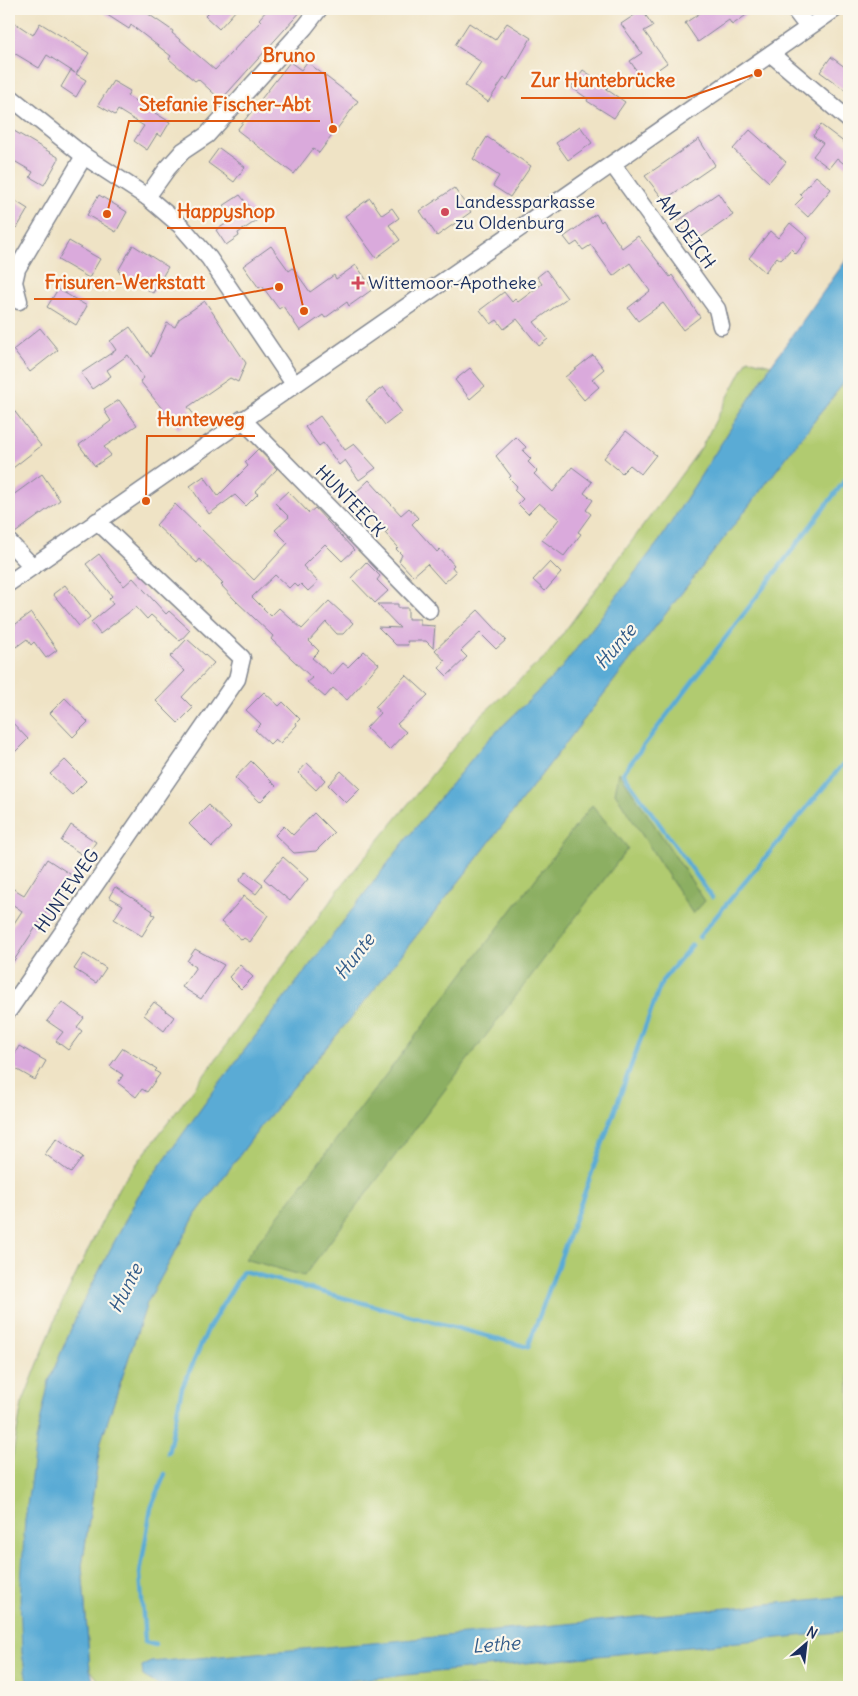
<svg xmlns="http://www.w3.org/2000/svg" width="858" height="1696" font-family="Delius,sans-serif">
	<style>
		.green { fill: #b1cb70; stroke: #667d67 }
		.forest { fill: #8caf62; stroke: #546f60 }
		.water { fill: #5aabd5; stroke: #3a6d9a }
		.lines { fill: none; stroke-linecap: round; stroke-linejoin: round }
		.stream { stroke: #5aabd5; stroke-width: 4.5 }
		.building { fill: #daaadc }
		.minor-casing { stroke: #858992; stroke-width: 19 }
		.minor { stroke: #fff; stroke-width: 16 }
		.poi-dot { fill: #d1495b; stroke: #fbf7ec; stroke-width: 2 }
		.labels { text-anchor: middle; stroke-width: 4.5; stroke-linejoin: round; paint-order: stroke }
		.poi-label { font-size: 18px; fill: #1b2f5e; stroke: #fbf7ec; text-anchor: start }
		.street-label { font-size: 18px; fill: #1b2f5e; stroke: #fbf7ec }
		.water-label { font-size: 19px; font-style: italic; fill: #315a88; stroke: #fbf7ec }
		.leader { fill: none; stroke: #de5710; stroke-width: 2 }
		.callout-dot { fill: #de5710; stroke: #fbf7ec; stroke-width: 2 }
		.callout-label { font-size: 19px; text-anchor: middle; font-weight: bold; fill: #de5710; stroke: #fbf7ec; stroke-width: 4.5; stroke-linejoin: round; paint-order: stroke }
	</style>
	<rect width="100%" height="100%" fill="#fbf7ec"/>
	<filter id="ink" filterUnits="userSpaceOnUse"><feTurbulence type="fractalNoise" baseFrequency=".02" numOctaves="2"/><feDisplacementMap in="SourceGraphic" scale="10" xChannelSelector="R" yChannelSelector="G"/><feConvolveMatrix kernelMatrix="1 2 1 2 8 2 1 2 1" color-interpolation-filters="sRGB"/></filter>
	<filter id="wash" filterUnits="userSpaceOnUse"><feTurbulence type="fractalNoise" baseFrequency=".0096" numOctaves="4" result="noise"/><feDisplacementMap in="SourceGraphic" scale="20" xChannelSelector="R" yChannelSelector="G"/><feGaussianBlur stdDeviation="1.12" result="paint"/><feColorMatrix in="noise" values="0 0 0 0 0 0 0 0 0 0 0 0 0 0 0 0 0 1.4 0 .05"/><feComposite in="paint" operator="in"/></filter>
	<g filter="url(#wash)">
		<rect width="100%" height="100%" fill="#efe3c5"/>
		<g class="green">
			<path d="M748 359 771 365 660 540 560 670 484 744 408 837 221 1081 138 1196 79 1310 49 1381 22 1653 28 1687H9V1475L22 1404 61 1305 119 1187 208 1070 339 889 478 718 547 655 701 448Z"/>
			<path d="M849 376V1687H103L90 1669 82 1566 101 1441 147 1303 196 1214 262 1125 365 1001 468 870Z"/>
		</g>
		<g class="forest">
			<path d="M619 772 705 901 693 914 615 793Z"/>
			<path d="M592 805 628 848 304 1276 245 1259Z"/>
		</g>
		<g class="water">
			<path d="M849 256V376L468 870 365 1001 262 1125 196 1214 147 1303 101 1441 82 1566 90 1669 95 1687H28L22 1653 20 1598 25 1520 36 1441 49 1381 79 1310 138 1196 221 1081 408 837 484 744 560 670 660 540 771 365Z"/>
			<path d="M849 1596V1631L285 1687H169L158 1685 143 1676 142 1666 151 1662 384 1642Z"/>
		</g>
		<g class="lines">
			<g class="stream">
				<path d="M712 897 623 773 849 475"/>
				<path d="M699 937 849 757"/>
				<path d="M168 1453 182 1388 208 1329 243 1271 528 1347 662 981 692 945"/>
				<path d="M155 1645 145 1642 140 1573 151 1508 165 1474"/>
			</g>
		</g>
		<g id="blocks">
			<g class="building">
				<path d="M98 9H141L173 31 172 33 215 70 261 21 259 19 268 9H303L221 100 198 79 195 81 169 59 171 56 131 25 129 29Z"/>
				<path d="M212 9H237L219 29 205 16Z"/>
				<path d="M706 9H755L732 25 729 20 698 42 685 23Z"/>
				<path d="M642 10 653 26 644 31 667 63 643 80 630 61 642 53 621 24Z"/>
				<path d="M9 19 33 35 40 23 89 53 76 74 86 80 76 97 61 87 71 70 75 73 47 55 39 68 9 50Z"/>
				<path d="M469 23 495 40 507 23 531 38 507 80 504 78 488 102 465 86 481 62 455 45Z"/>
				<path d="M831 57 849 70V83L845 90 820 72Z"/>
				<path d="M290 62 301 70 307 62 358 101 319 153 313 149 294 174 237 130Z"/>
				<path d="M583 70 608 87 606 89 625 102 614 118 587 101 588 99 571 87Z"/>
				<path d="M113 81 130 91 127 96 170 122 161 137 157 134 147 150 134 141 144 126 118 110 115 115 98 105Z"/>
				<path d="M821 125 849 146V168L837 158 829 168 813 156 823 143 813 136Z"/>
				<path d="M580 126 592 143 568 160 556 143Z"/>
				<path d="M9 128 58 157V160L44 185 30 177 33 172 9 158Z"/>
				<path d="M750 130 786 162 769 182 733 149Z"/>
				<path d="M487 137 531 166 510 197 493 186 499 176 473 159Z"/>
				<path d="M699 139 715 165 664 200 645 176Z"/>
				<path d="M219 148 245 167 234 182 208 163Z"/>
				<path d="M816 176 831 189 808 217 795 205 803 197 800 194Z"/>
				<path d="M454 188 471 212 437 236 420 211Z"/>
				<path d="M718 193 733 215 693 243 678 221Z"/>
				<path d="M99 195 127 212 116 232 87 215Z"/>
				<path d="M240 195 259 219 238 233 239 236 226 245 216 230 232 220 223 206Z"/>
				<path d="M9 197 28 209 17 228 9 223Z"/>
				<path d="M370 198 382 215 392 208 399 218 389 225 400 240 376 258 345 216Z"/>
				<path d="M596 214 601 222 603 220 622 248 638 236 670 277 672 275 700 317 683 330 663 303 638 321 628 308 650 291 630 263 613 276 591 245 583 250 577 242 571 246 564 237Z"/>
				<path d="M790 223 808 238 796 254 791 249 781 260 777 257 765 272 749 258 770 231 778 238Z"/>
				<path d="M69 241 100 259 89 278 58 260Z"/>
				<path d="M133 245 168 267 153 293 118 271Z"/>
				<path d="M271 246 289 271 293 268 310 292 334 275 336 279 356 265 373 289 349 306 347 302 325 318 323 315 300 331 283 306 279 309 262 286 259 288 243 266Z"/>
				<path d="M546 270 567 298 534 322 548 339 539 346 517 319 504 329 497 320 491 324 480 310 504 292 512 302 515 299 518 302 542 284 537 277Z"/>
				<path d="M58 289 87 306 76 325 47 307Z"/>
				<path d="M205 301 246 363 238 382 230 378 188 407 195 416 178 429 140 381 144 378 128 355 107 370 111 376 92 389 81 373 116 350 110 341 130 327 151 357 167 323 175 327 179 319Z"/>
				<path d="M40 328 58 350 30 372 13 350Z"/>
				<path d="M593 355 604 369 592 379 599 387 584 400 565 377Z"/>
				<path d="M470 368 485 386 470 399 455 380Z"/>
				<path d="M383 387 402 412 385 425 366 400Z"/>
				<path d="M119 400 137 425 104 447 111 455 95 466 79 445 111 421 104 410Z"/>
				<path d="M9 404 41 446 9 471Z"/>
				<path d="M320 416 345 450 354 444 376 468 359 480 345 460 339 465 323 443 319 446 305 427Z"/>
				<path d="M626 431 656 455 641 474 630 465 622 473 604 458Z"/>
				<path d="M516 437 526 447 523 451 531 459 528 462 537 471 534 474 553 492 572 467 592 482 584 493 593 500 586 510 591 514 578 532 581 534 564 556 542 540 559 519 539 503 528 514 518 504 523 499 514 490 517 486 509 478 511 476 496 456Z"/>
				<path d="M258 449 277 469 255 492 258 494 246 506 235 495 209 514 190 486 204 476 218 496 248 466 245 462Z"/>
				<path d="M42 474 60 500 15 533 9 524V498Z"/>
				<path d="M369 480 401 515 409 508 418 518 412 524 437 552 440 549 454 565 452 567 456 572 444 583 427 564 413 576 399 561 402 555 396 549 398 547 385 533 388 530 364 503 359 508 350 498Z"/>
				<path d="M288 491 309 513 315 508 354 550 342 561 325 544 303 566 318 582 308 591 301 584 298 587 294 583 289 588 275 575 252 597 271 616 279 608 302 629 329 601 353 623 343 634H337L326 622 309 641 319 651 312 658 332 675 343 663 348 667 364 651 379 664 347 700 333 688 325 697 307 682 312 678 271 639 273 636 235 600 221 585 223 583 200 559 197 563 156 525 175 504 254 580 288 543 275 530 289 517 275 503Z"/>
				<path d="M99 554 124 586 133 578 166 614 169 611 190 630 180 641 151 615 147 619 136 607 100 634 91 622 113 604 109 599 112 596 86 564Z"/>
				<path d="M366 562 380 576 377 580 388 591 375 603 351 578Z"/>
				<path d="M550 562 561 573 545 591 533 580Z"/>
				<path d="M65 585 90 617 79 626 53 594Z"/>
				<path d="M377 604H398V608H408V619H420V625L435 626 433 648 426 641H407L408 645H396L378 627 400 628Z"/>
				<path d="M478 610 506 640 496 649 480 633 461 651 467 657 447 676 439 668 445 661 435 650Z"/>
				<path d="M31 613 57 650 46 658 34 642 31 645 27 639 16 647 9 638V629Z"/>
				<path d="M187 639 214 663 182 697 193 708 178 723 156 701 185 671 170 657Z"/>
				<path d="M406 675 428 695 397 724 406 732 389 750 366 728 380 713 375 707Z"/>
				<path d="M264 692 279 706 283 702 300 719 296 723 297 725 280 743 275 739 270 744 255 730 261 724 246 710Z"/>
				<path d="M65 698 88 722 73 737 50 713Z"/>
				<path d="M9 719 28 739 9 758Z"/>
				<path d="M65 760 86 781 72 795 50 774Z"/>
				<path d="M251 761 276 786 260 802 235 778Z"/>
				<path d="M307 763 325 780 316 790 298 773Z"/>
				<path d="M341 771 360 789 346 803 328 785Z"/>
				<path d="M208 805 231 827 212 847 189 824Z"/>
				<path d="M314 813 334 833 316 851 294 853 275 835 284 826 293 835Z"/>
				<path d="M71 825 96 842 86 857 61 841Z"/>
				<path d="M283 857 308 879 290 901 264 879Z"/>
				<path d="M47 859 73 876 61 893 59 892 9 968V931L22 911 9 902V897L14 889 24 895Z"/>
				<path d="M246 872 263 885 256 894 239 881Z"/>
				<path d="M115 887 153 911 152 914 155 915 142 936 114 919 123 905 109 897Z"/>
				<path d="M244 896 268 915 250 942 244 938 242 940 221 922Z"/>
				<path d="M195 949 224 965 201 999 182 987 196 967 187 961Z"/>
				<path d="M84 954 106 968 96 983 74 969Z"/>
				<path d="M240 965 253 977 241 989 229 977Z"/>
				<path d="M62 1002 84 1018 77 1027 82 1031 68 1050 56 1041 63 1032 47 1021Z"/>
				<path d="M154 1002 174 1017 164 1031 144 1015Z"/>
				<path d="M19 1046 46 1061 35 1080 9 1065Z"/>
				<path d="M123 1048 157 1069 155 1071 160 1074 147 1092 142 1089 136 1097 118 1083 123 1075 110 1066Z"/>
				<path d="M57 1138 83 1157 71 1173 45 1154Z"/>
			</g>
		</g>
	</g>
	<g filter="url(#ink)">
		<use href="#blocks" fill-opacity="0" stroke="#858992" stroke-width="1"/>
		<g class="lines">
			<defs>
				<g id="minor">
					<path d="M794 9 808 27"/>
					<path d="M771 54 849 120"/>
					<path d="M9 96 84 156 147 197 181 226 209 258 294 384"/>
					<path d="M613 165 717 309 721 326"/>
					<path d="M147 197 167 169 183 151 207 135 305 27 319 9"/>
					<path d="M19 301 14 282 17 269 84 156"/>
					<path d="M242 419 429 610"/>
					<path d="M9 542 32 566"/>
					<path d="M9 583 835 9"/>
					<path d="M9 1010 237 679 242 658 97 521"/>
				</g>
			</defs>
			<use href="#minor" class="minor-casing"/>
			<use href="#minor" class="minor"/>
		</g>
	</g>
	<g class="poi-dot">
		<circle cx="445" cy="212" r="5"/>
		<path d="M355.5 275.5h5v5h5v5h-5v5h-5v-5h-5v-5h5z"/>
	</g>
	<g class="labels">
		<g class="poi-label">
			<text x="455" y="208">Landessparkasse<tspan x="455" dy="21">zu Oldenburg</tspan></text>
			<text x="368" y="289">Wittemoor-Apotheke</text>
		</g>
		<g class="street-label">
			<text transform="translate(686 232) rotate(54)" y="6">AM DEICH</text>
			<text transform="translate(350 501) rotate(46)" y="6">HUNTEECK</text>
			<text transform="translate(67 891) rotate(-55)" y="6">HUNTEWEG</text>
		</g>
		<g class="water-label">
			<text transform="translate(615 646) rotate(-49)" y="7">Hunte</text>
			<text transform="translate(354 956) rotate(-52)" y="7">Hunte</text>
			<text transform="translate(125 1288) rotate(-63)" y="7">Hunte</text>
			<text transform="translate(496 1644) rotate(-4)" y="7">Lethe</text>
		</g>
	</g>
	<path class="leader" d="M333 129L325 73H252M758 73L686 98H521M107 214L129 121H320M304 311L285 228H167M279 287L215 299H34M146 501L147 436H255"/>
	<g class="callout-dot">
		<circle cx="333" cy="129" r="5"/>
		<circle cx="758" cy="73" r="5"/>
		<circle cx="107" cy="214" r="5"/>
		<circle cx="304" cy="311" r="5"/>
		<circle cx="279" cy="287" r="5"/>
		<circle cx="146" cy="501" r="5"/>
	</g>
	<g class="callout-label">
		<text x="289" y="62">Bruno</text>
		<text x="603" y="87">Zur Huntebrücke</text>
		<text x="225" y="111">Stefanie Fischer-Abt</text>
		<text x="226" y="218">Happyshop</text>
		<text x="125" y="289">Frisuren-Werkstatt</text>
		<text x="201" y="426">Hunteweg</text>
	</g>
	<rect width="858" height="1696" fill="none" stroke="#fbf7ec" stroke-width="30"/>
	<g transform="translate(806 1644) rotate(28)" stroke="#fbf7ec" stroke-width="4" paint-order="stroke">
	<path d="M0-4L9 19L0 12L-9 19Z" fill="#1b2f5e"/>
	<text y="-8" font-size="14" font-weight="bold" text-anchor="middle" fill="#1b2f5e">N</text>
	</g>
</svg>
